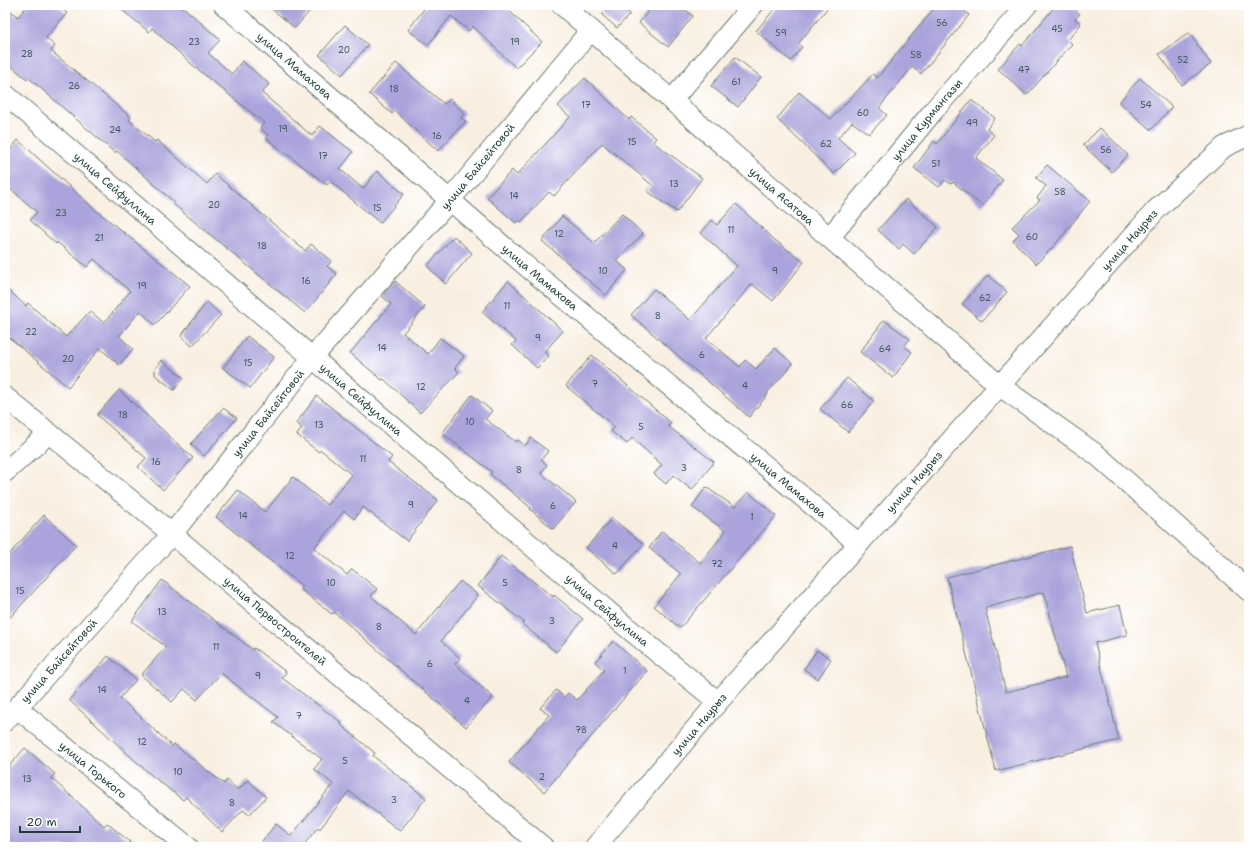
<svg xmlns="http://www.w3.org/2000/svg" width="1254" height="852" font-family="'Shantell Sans',sans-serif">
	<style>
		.building { fill: #aba4dc; fill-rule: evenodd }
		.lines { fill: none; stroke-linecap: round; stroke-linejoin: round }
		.minor-casing { stroke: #6b7b71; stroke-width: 22 }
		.minor { stroke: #fff; stroke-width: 20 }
		.labels { text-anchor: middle; stroke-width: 3; stroke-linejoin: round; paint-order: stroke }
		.number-label { font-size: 9px; fill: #42575e }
		.street-label { font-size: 11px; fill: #1f3d34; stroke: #fff }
	</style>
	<rect width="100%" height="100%" fill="#fff"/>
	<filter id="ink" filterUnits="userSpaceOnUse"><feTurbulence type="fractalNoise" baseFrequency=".025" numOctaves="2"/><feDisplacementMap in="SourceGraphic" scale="8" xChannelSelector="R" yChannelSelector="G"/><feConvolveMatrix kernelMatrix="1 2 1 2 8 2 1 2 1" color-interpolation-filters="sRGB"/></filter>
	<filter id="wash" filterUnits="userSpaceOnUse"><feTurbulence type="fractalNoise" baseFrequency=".012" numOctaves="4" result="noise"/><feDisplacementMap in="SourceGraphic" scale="16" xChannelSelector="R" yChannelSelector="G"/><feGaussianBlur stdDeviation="0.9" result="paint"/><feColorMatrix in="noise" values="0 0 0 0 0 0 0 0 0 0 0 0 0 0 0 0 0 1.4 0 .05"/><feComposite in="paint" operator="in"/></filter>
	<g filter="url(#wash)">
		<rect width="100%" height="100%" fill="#f9efe1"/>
		<g id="blocks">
			<g class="building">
				<path d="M28 5H57L67 13 46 38 55 46 51 51 131 117 129 120 155 142 157 140 207 184 215 174 305 251 311 244 332 261 327 266 337 274 305 313 173 204 174 202 117 151 115 153 29 78 27 79 5 61V6L18 17Z"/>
				<path d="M116 5H181L220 40 208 53 232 74 242 61 269 84 262 93 312 136 320 126 353 152 340 169 363 189 377 171 404 194 380 223 330 181 327 185 266 138 268 135 260 128 264 123 195 67 152 28 149 32Z"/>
				<path d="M267 5H315L295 28Z"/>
				<path d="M427 5H503L542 42 516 68 473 26 469 31 451 16 428 45 408 30Z"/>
				<path d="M611 5H620L630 14 617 28 602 15Z"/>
				<path d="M653 5H680L693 16 668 47 639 23Z"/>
				<path d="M778 5H830L798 44 802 47 791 61 756 31Z"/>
				<path d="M937 5H957L969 15 921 74 912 67 879 108 887 115 869 134 852 122 838 138 855 153 834 174 777 119 799 92 831 119 873 74 877 78Z"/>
				<path d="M1056 5H1069L1080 14 1075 19 1081 24 1068 40 1072 44 1027 95 998 69 1020 44 1022 46Z"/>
				<path d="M345 25 368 45 342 75 319 55Z"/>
				<path d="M1189 33 1211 64 1182 85 1159 54Z"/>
				<path d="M735 57 761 77 738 107 711 86Z"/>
				<path d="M396 63 444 104 450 99 464 113 461 118 466 121 438 151 395 111 392 114 369 94Z"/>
				<path d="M585 78 629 120 631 117 656 138 653 142 702 178 677 212 647 191 652 185 602 143 554 196 549 192 521 222 518 220 516 223 487 198 512 170 517 175 570 117 558 106Z"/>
				<path d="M1140 78 1172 107 1151 130 1119 102Z"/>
				<path d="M971 100 995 118 987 129 994 135 976 158 1003 180 982 206 953 182 951 184 945 180 939 187 914 168 934 141 937 144Z"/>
				<path d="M1100 128 1128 155 1112 172 1083 145Z"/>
				<path d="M18 140 92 207 190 286 155 325 140 311 119 336 133 349 119 365 100 348 68 387 5 334V287L26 306 28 303 66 337 90 311 104 323 130 291 94 259 87 267 57 242 56 244 30 220 37 212 5 184V156Z"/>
				<path d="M1047 165 1090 201 1055 245 1036 264 1013 241 1019 234 1012 227 1040 200 1037 198 1046 186 1036 178Z"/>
				<path d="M906 199 938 227 914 254 903 244 899 249 878 230Z"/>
				<path d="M736 204 776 241 804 262 773 301 752 284 706 338 740 367 745 360 756 369 775 348 793 364 767 393 768 394 749 417 631 315 654 289 690 320 737 266 701 233 712 220 717 225Z"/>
				<path d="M622 214 643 234 616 260 627 270 606 295 542 241 562 216 594 243Z"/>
				<path d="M454 236 472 253 446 284 427 266Z"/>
				<path d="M988 275 1007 292 982 321 962 304Z"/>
				<path d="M395 281 425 307 403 333 428 354 440 338 464 356 455 368 459 372 420 413 384 379 382 380 350 353 391 304 382 296Z"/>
				<path d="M508 281 563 331 544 352 549 356 537 368 512 345 516 341 482 312Z"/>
				<path d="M207 302 221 315 192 346 181 336Z"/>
				<path d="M884 320 910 339 904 346 912 352 893 378 860 352Z"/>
				<path d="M247 336 274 357 250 388 223 368Z"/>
				<path d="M592 355 671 423 668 426 714 462 692 490 673 475 666 484 654 474 662 465 632 438 627 444 611 431 615 427 566 386Z"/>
				<path d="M161 360 184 378 174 390 155 375V369Z"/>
				<path d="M847 378 874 401 848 432 820 409Z"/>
				<path d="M119 390 193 458 163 490 138 467 146 458 97 415Z"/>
				<path d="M472 395 492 411 485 419 516 442 518 440 525 446 531 438 548 451 541 460 547 465 541 473 576 502 553 529 530 509 531 508 490 474 492 472 442 433Z"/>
				<path d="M317 396 392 457 388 462 438 500 407 541 363 507 354 519 344 511 314 548 347 575 352 569 377 589 371 596 416 635 460 581 478 595 441 641 460 658 455 664 493 697 466 727 334 612 332 614 300 589 302 586 216 517 238 490 265 512 293 477 327 505 352 475 321 450 319 452 297 435 302 428 296 423Z"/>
				<path d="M223 408 237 418 204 456 191 444Z"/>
				<path d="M706 487 735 507 748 492 776 516 680 628 654 606 681 574 649 548 662 531 700 563 726 531 692 507Z"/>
				<path d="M44 515 76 545 5 623V559Z"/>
				<path d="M612 518 643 544 617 574 586 548Z"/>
				<path d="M1070 546 1087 613 1120 605 1127 635 1095 643 1119 740 996 771 947 577ZM1044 592 1066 677 1006 692 985 608Z"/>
				<path d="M501 556 553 597 554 595 583 619 556 652 522 624 524 622 478 586Z"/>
				<path d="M162 580 253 650 254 648 286 672 282 678 342 723 341 725 375 753 373 756 426 798 400 831 349 791 320 829 318 827 303 846 305 847H257L276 824 291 836 333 784 314 769 322 759 273 722 278 717 221 673 197 700 184 689 172 702 141 675 166 647 132 621Z"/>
				<path d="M613 641 647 671 544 792 509 762 549 715 540 708 556 690 564 697 568 693 577 700 604 670 595 662Z"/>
				<path d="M817 650 831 659 818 679 804 669Z"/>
				<path d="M108 656 136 680 120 698 172 746 174 744 224 784 227 780 238 790 248 780 266 797 249 815 243 810 222 832 186 797 183 800 150 774 69 700Z"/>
				<path d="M25 748 55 774 51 778 104 826 107 823 136 847H5V771Z"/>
			</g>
		</g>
	</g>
	<g filter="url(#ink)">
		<use href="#blocks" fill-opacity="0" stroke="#6b7b71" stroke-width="1"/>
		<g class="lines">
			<defs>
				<g id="minor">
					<path id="s1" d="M224 5 525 265 859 544"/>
					<path id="s2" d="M562 5 1000 386 1097 455 1249 591"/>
					<path id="s3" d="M5 94 624 625 718 702"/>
					<path d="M672 100 753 5"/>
					<path id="s4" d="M830 237 934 110 1027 5"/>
					<path id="s5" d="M5 397 172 534 543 847"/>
					<path d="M5 472 49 433"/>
					<path id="s6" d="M17 708 188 847"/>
					<path id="s7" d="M5 721 172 534 313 357 450 200 591 30"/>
					<path id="s8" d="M595 847 718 702 1157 209 1224 147 1249 135"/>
				</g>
			</defs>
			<use href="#minor" class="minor-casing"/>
			<use href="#minor" class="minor"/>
		</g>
	</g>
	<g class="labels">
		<g class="number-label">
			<text x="942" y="26">56</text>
			<text x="1057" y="32">45</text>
			<text x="781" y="36">59</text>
			<text x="194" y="45">23</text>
			<text x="515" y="45">19</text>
			<text x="344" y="53">20</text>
			<text x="27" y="57">28</text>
			<text x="916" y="58">58</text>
			<text x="1183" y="63">52</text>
			<text x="1024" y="73">47</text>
			<text x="736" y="85">61</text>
			<text x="74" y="89">26</text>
			<text x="394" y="92">18</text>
			<text x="586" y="108">17</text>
			<text x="1146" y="108">54</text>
			<text x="863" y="116">60</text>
			<text x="972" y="126">49</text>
			<text x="283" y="132">19</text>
			<text x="115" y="133">24</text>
			<text x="437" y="139">16</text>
			<text x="632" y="145">15</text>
			<text x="826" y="147">62</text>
			<text x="1106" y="153">56</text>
			<text x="323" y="159">17</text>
			<text x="936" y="167">51</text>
			<text x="674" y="187">13</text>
			<text x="1060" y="195">58</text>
			<text x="514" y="199">14</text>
			<text x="214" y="208">20</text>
			<text x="377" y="211">15</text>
			<text x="61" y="216">23</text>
			<text x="731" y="233">11</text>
			<text x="559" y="237">12</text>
			<text x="1032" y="240">60</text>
			<text x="99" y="241">21</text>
			<text x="262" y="249">18</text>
			<text x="603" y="274">10</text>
			<text x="775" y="274">9</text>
			<text x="306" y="284">16</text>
			<text x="142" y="289">19</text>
			<text x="985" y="301">62</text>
			<text x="507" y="309">11</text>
			<text x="658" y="319">8</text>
			<text x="31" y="335">22</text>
			<text x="538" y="341">9</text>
			<text x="382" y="351">14</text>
			<text x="885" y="352">64</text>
			<text x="702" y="358">6</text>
			<text x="68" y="362">20</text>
			<text x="248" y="366">15</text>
			<text x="595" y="387">7</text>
			<text x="745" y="389">4</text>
			<text x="421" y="390">12</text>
			<text x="847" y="408">66</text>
			<text x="123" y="418">18</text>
			<text x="470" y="425">10</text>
			<text x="319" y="428">13</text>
			<text x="641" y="430">5</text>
			<text x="363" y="462">11</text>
			<text x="156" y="465">16</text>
			<text x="684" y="471">3</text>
			<text x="519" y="473">8</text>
			<text x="411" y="508">9</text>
			<text x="553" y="509">6</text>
			<text x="243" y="519">14</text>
			<text x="752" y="520">1</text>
			<text x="615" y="549">4</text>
			<text x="290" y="559">12</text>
			<text x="717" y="567">72</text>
			<text x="331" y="586">10</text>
			<text x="505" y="586">5</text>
			<text x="20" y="594">15</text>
			<text x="162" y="615">13</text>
			<text x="552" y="624">3</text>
			<text x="379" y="630">8</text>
			<text x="216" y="650">11</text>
			<text x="430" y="667">6</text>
			<text x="625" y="674">1</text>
			<text x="258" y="679">9</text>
			<text x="102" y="693">14</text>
			<text x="467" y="704">4</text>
			<text x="299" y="719">7</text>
			<text x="581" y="733">78</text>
			<text x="142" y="745">12</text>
			<text x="345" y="764">5</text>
			<text x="178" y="775">10</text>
			<text x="542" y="780">2</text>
			<text x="27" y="782">13</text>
			<text x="394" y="803">3</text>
			<text x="232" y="806">8</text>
		</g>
		<g class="street-label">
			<text dy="4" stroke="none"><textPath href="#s1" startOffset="93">улица Мамахова</textPath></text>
			<text dy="4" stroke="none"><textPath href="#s4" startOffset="152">улица Курмангазы</textPath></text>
			<text dy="4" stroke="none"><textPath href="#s7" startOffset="729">улица Байсейтовой</textPath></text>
			<text dy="4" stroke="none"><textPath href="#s3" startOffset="145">улица Сейфуллина</textPath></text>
			<text dy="4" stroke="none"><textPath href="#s2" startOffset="291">улица Асатова</textPath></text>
			<text dy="4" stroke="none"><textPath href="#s8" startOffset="809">улица Наурыз</textPath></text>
			<text dy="4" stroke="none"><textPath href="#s1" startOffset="417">улица Мамахова</textPath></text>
			<text dy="4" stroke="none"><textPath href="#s3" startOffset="469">улица Сейфуллина</textPath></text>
			<text dy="4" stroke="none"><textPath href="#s7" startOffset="405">улица Байсейтовой</textPath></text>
			<text dy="4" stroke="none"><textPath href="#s8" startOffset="485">улица Наурыз</textPath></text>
			<text dy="4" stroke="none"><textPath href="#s1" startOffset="741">улица Мамахова</textPath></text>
			<text dy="4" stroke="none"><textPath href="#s3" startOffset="793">улица Сейфуллина</textPath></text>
			<text dy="4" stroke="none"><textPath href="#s5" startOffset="351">улица Первостроителей</textPath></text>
			<text dy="4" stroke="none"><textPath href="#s7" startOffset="81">улица Байсейтовой</textPath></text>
			<text dy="4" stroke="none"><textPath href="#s8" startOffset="161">улица Наурыз</textPath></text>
			<text dy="4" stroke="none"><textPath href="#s6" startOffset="98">улица Горького</textPath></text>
		</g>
	</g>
	<rect width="1254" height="852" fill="none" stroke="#fff" stroke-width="20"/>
	<path d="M20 826v6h60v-6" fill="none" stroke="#1f3d34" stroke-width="2"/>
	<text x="26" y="826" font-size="12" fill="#1f3d34" stroke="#ffffff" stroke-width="3" paint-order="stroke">20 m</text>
</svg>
